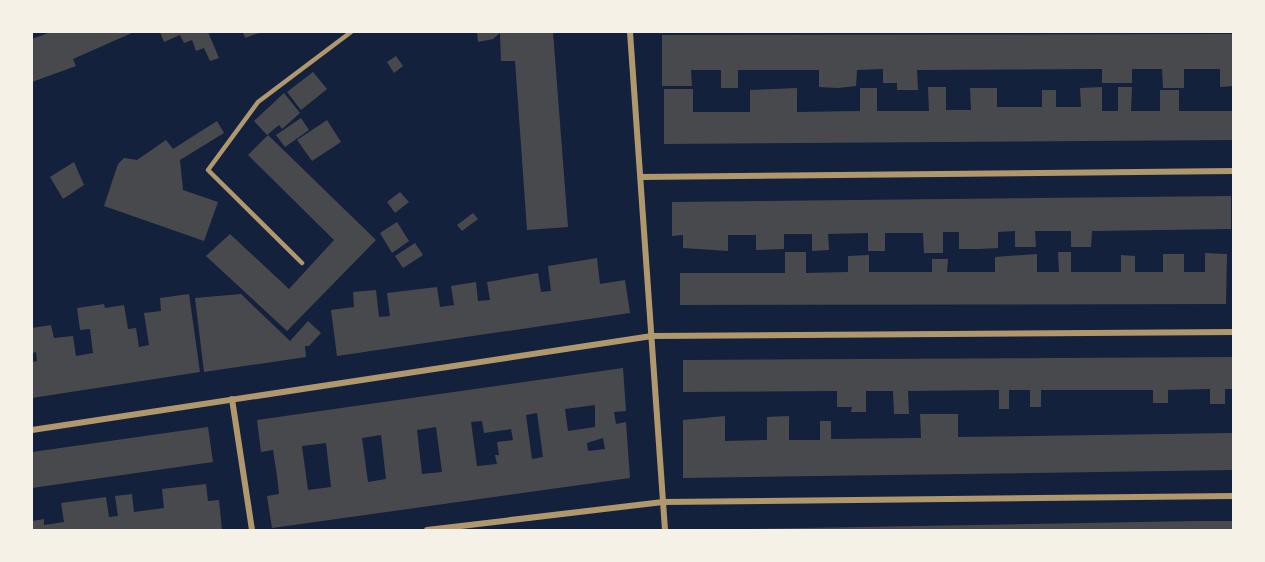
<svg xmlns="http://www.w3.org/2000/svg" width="1265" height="562" font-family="Inter,sans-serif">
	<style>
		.building { fill: #48494c; fill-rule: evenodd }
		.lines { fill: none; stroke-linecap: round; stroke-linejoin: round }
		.service { stroke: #b1986c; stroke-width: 4.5 }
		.minor { stroke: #b1986c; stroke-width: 6 }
	</style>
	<rect width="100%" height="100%" fill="#14213d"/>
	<g class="building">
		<path d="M51 32H134L73 59 76 66 32 82V39Z"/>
		<path d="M160 32H208L219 58 210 61 204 48 196 51 192 40 184 43 180 35 164 42Z"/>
		<path d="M243 32H262L245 38Z"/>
		<path d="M477 32H553L568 227 527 230 515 61H501L500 33 493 39 478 42Z"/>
		<path d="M1233 34V86L1220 87V69H1184V88H1163L1162 69H1132V83H1102V69L917 70 918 90H897V83H883V69L857 70 856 86 838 88 819 87V70H738V88H721V70H691L692 86H662V35Z"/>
		<path d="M396 56 403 66 394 73 387 62Z"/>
		<path d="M313 72 327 89 301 110 287 92Z"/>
		<path d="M928 87H946V110H971L970 88H997V107H1042V90H1056V107H1081L1080 88 1102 87V111H1118V87H1132L1131 111H1160V90H1179V111H1233V140L664 144V89H693V112H750V90L797 88V112L860 111V88H877V111H929Z"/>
		<path d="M284 93 300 113 282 129 279 125 267 135 254 121Z"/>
		<path d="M301 118 309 130 285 147 276 135Z"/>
		<path d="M327 120 341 142 312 161 297 140Z"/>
		<path d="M217 121 224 133 180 160 183 190 218 202 204 241 104 206 118 164 124 158 137 160 166 140 173 149Z"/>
		<path d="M268 135 376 240 287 331 206 256 230 234 289 289 334 240 248 155Z"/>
		<path d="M74 162 84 185 63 199 50 177Z"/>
		<path d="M400 192 409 202 395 213 387 202Z"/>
		<path d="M1231 196V229L1092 231 1091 247H1071V231H1035L1036 247H1015V231L998 232V248L980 249H959V232H943V253H924L923 233H885V251H868V233L828 234 829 250 812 251V234H784V249L756 250V235H728V251L683 248V235L672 236V202Z"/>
		<path d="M473 213 478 219 462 231 457 225Z"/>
		<path d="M397 222 409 241 392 253 380 233Z"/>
		<path d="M415 243 423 255 403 268 395 256Z"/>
		<path d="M785 252H806V273L848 272V256L869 255V272H932V259H948L947 272H995V257L1037 254V272H1059L1058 252H1071V272H1121V255L1135 256V272H1163V254H1184V272H1205V253L1227 254 1226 304 680 305V273H785Z"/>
		<path d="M597 258 600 284 625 280 630 313 337 356 331 310 354 307 353 292 376 290 379 317 390 316 387 293 437 287 440 307 454 305 451 286 476 282 478 301 490 300 487 282 538 273 541 292 551 291 548 266Z"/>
		<path d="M189 294 200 372 32 398V362L37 361 36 352 32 353V328L51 325 54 338 73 336 76 356 93 353 90 329 80 330 77 308 104 304 105 308 124 305 128 329 136 328 139 347 149 345 144 313 161 311 160 298Z"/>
		<path d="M241 294 290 341 308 321 321 333 309 346H305L306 357 204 372 195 298Z"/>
		<path d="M1233 357V389H1225V404H1210V389L1168 390V403H1153V390H1041V407H1030V390H1009V409H999V390L908 391 909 414H894L893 391H866V412H851L852 407H837V391L683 392V360Z"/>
		<path d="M623 368 626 411 614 412 616 424 626 422 630 478 272 528 267 496 279 494 277 476 273 450 261 452 257 420ZM595 405V427L568 431 565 409ZM537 413 543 457 532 459 526 415ZM482 421 484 433 511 429 513 440 497 442 499 455H495L497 464 477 466 471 422ZM436 427 442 472 422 474 417 430ZM381 435 386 479 368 482 362 438ZM603 438 605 449 588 451 587 443ZM326 443 331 487 308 490 302 446Z"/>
		<path d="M920 414H958V437L1233 433V470L683 478V420L725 416V441L767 440V417L789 416V440H820V421H831V439L916 438H921Z"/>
		<path d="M208 427 213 462 32 488V452Z"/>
		<path d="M206 484 208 501 219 500 222 530H32V521L44 519V525L64 522 61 503 106 497 109 517 118 516 115 496 132 494 134 512 164 508 162 489Z"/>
		<path d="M1195 521H1233V530H689Z"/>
	</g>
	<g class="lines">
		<path class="service" d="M302 263 208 170 258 102 351 32"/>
		<g class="minor">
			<path d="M630 32 665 530"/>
			<path d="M641 177 1234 171"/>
			<path d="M232 399 252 530"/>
			<path d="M32 430 652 336 1234 332"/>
			<path d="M427 530 663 502 1234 496"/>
		</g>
	</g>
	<rect width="1265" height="562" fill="none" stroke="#f6f1e7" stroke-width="66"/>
</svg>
